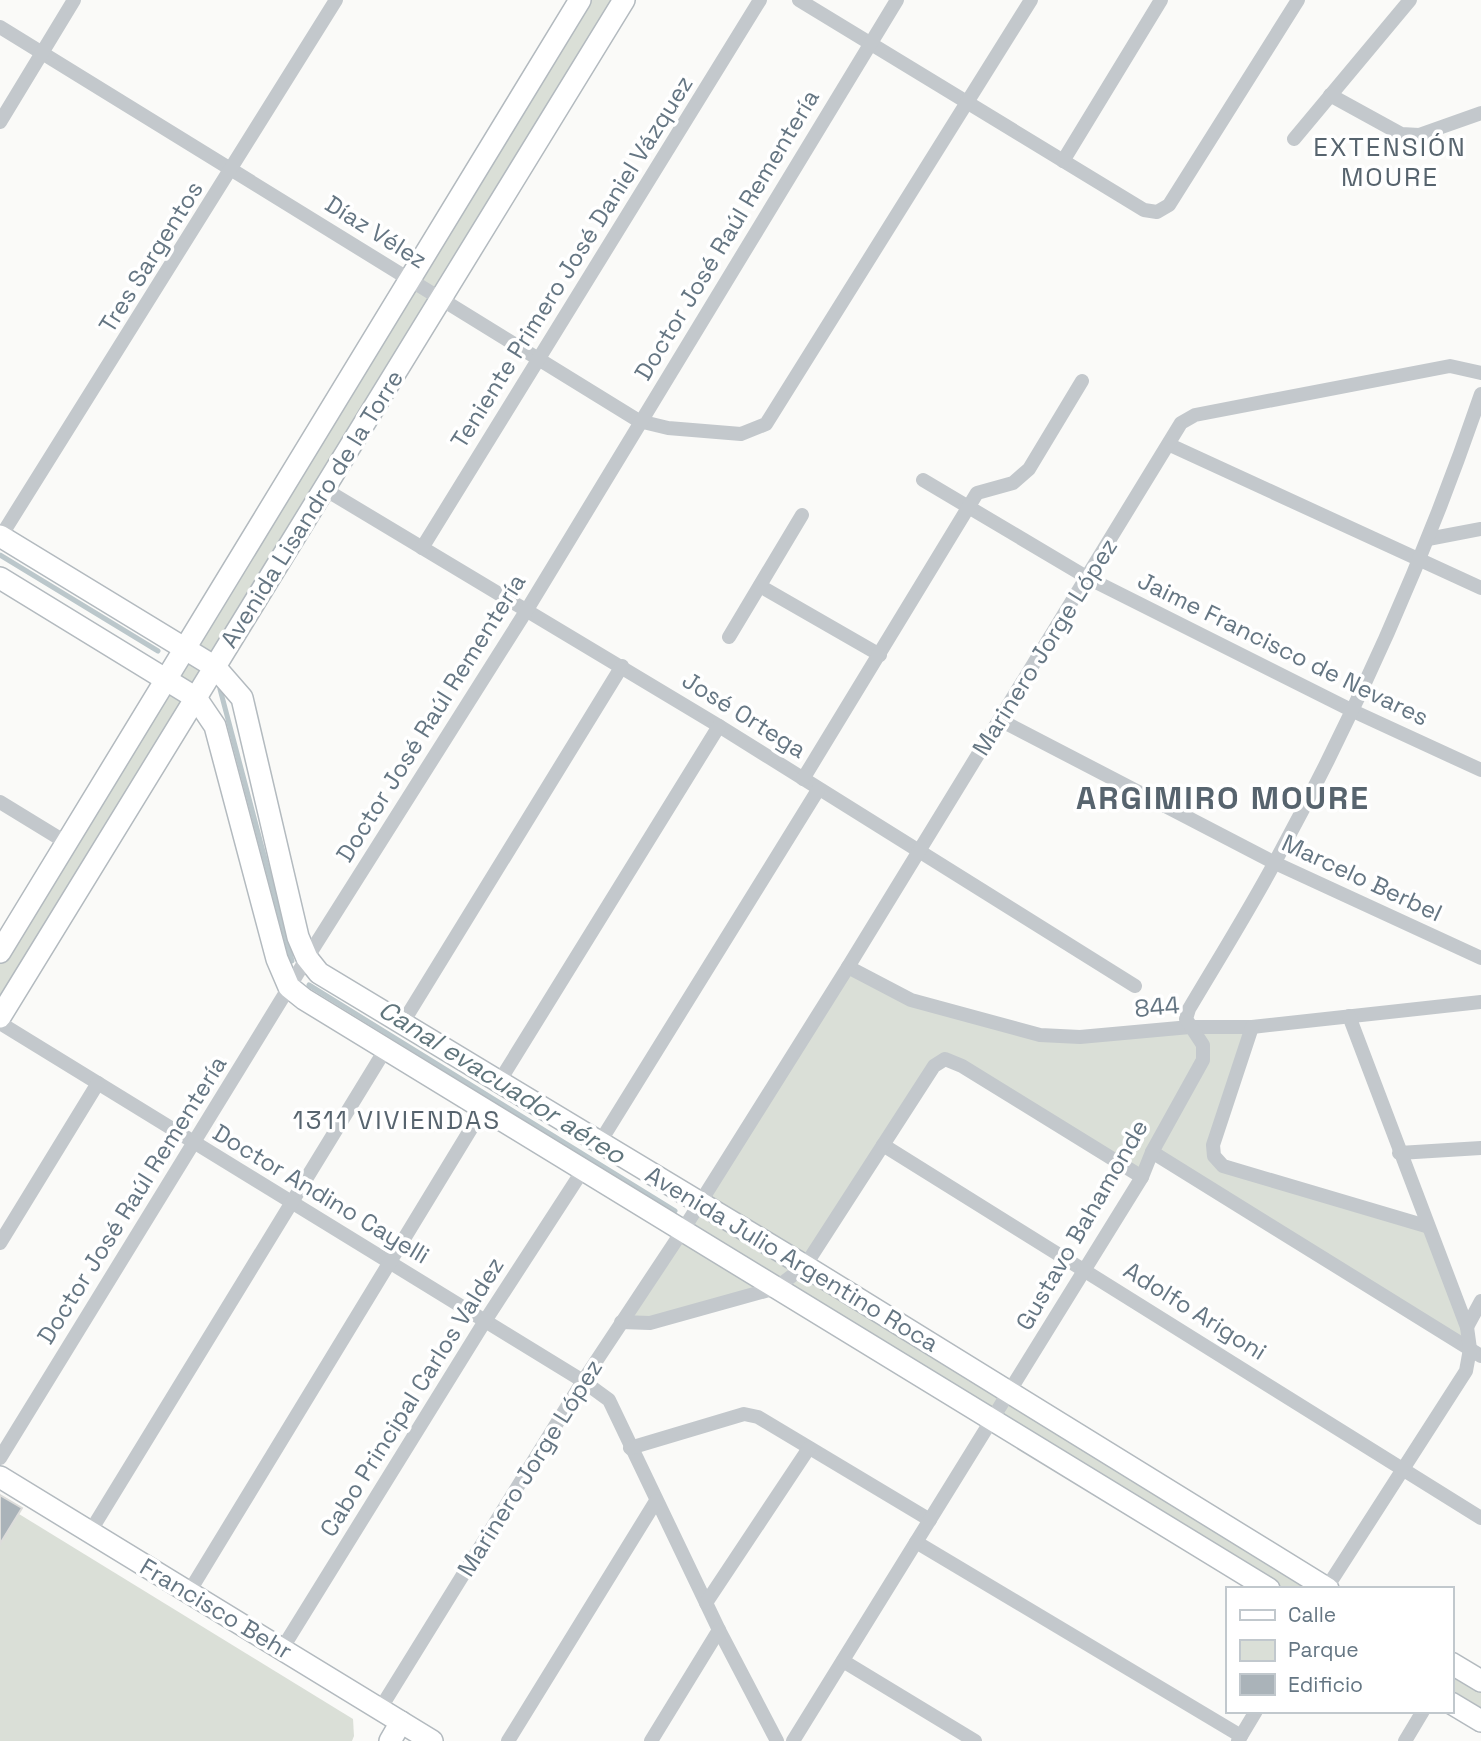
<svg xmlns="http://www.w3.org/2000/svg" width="1481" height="1741" font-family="'Space Grotesk',sans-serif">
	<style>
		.green { fill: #dadfd7 }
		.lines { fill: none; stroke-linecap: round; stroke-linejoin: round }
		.stream { stroke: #bbc7cb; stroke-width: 5 }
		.building { fill: #aab3b9; stroke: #dcdcda; stroke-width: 2 }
		.secondary-casing { stroke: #b3babf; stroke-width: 24 }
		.street { stroke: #c3c8cc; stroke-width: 14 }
		.secondary { stroke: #fff; stroke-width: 21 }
		.labels { text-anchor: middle; stroke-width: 7; stroke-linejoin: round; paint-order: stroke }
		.street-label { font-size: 24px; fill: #657683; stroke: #fff }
		.neighbourhood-label { font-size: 26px; letter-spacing: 2px; fill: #57646e; stroke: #fff }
		.water-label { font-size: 26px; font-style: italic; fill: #60757c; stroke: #fff }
		.district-label { font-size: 32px; font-weight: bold; letter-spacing: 2px; fill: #57646e; stroke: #fff }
	</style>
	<rect width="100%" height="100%" fill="#fafaf8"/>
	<g class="green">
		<path d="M580 0H624L0 1017V952Z"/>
		<path d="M848 967 911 1000 1040 1035 1252 1027 1214 1156 1426 1226 1470 1349 1152 1152 1142 1177 945 1059 805 1266 1328 1589H1269L776 1288 650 1323 621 1322Z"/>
		<path d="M19 1514 353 1719 354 1736 352 1741H0V1544Z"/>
		<path d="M1451 1663 1481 1681V1721L1451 1703Z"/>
	</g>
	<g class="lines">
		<g class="stream">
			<path d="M0 555 158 651"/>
			<path d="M220 689 292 961"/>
			<path d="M309 985 675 1211"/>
		</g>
	</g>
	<path class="building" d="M0 1495 22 1508 0 1544Z"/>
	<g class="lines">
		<defs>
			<g id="secondary">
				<path d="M0 536 215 667 242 698 298 937 307 958 319 973 805 1266 1328 1589"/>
				<path d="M0 578 196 698 215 726 277 959 289 987 304 999 1269 1589"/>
				<path d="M0 952 580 0"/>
				<path d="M0 1017 624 0"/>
				<path d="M0 1477 432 1741"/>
				<path d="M1451 1663 1481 1681"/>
				<path d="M1451 1703 1481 1721"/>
				<path d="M390 1741 401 1722"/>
			</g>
		</defs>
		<use href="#secondary" class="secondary-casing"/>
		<g class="street">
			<path d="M799 0 1144 210 1157 212 1169 205 1298 0"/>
			<path d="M0 27 639 421 668 428 741 434 766 424 1031 0"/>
			<path d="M1330 95 1401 134 1419 135 1481 113"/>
			<path d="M0 122 74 0"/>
			<path d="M1294 139 1410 0"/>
			<path d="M1063 161 1161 0"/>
			<path d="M1170 445 1481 588"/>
			<path d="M923 480 1088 578 1353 711 1481 770"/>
			<path d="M326 490 719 726 1135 986"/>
			<path d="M1 536 336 0"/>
			<path d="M1428 539 1481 529"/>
			<path d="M422 548 760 0"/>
			<path d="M760 586 880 655"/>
			<path d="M729 637 802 515"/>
			<path d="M1000 720 1275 863 1481 958"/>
			<path d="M803 779 977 493 1013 483 1029 469 1082 381"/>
			<path d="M0 802 67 843"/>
			<path d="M848 967 911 1000 1040 1035 1080 1037 1190 1027H1252L1481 1002"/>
			<path d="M0 1023 583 1381 609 1400 719 1630 777 1741"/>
			<path d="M402 1024 622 666"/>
			<path d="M1252 1027 1213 1145 1214 1156 1223 1166 1426 1226"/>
			<path d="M499 1082 719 726"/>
			<path d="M600 1142 818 790"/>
			<path d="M883 1145 1481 1518"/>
			<path d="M1152 1152 1481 1356"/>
			<path d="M1399 1153 1481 1148"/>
			<path d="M0 1243 98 1083"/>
			<path d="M621 1322 650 1323 776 1288 805 1266 934 1066 945 1059 962 1066 1142 1177"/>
			<path d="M1467 1327 1481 1301"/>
			<path d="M630 1448 744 1414 758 1417 930 1520"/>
			<path d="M0 1458 307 958 528 608 897 0"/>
			<path d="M90 1532 385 1050"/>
			<path d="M916 1542 1241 1736"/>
			<path d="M1326 1589 1466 1371 1470 1349 1467 1327 1349 1016"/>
			<path d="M189 1592 483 1109"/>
			<path d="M706 1603 809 1448"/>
			<path d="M282 1649 485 1321 583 1170"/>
			<path d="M843 1661 975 1741"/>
			<path d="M380 1709 583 1381 683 1230 848 967 1181 423 1195 415 1450 366 1481 373"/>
			<path d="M508 1741 656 1501"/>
			<path d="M651 1741 719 1630"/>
			<path d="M793 1741 1142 1177 1152 1152 1203 1060V1045L1186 1019 1189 1009C1218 960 1248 912 1275 862 1357 711 1426 556 1481 394"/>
			<path d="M1238 1741 1256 1711"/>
			<path d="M1405 1741 1423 1711"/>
		</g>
		<use href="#secondary" class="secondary"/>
	</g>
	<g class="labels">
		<g class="street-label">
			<text transform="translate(376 232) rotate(32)" y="8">Díaz Vélez</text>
			<text transform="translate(727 235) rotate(-59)" y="8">Doctor José Raúl Rementería</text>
			<text transform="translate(151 257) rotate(-58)" y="8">Tres Sargentos</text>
			<text transform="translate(572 262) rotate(-58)" y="8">Teniente Primero José Daniel Vázquez</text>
			<text transform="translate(312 509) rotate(-58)" y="8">Avenida Lisandro de la Torre</text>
			<text transform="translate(1045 647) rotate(-58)" y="8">Marinero Jorge López</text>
			<text transform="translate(1283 649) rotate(26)" y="8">Jaime Francisco de Nevares</text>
			<text transform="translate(744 715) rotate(32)" y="8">José Ortega</text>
			<text transform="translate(431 718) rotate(-58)" y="8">Doctor José Raúl Rementería</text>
			<text transform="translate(1362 878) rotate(25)" y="8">Marcelo Berbel</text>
			<text transform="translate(1157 1007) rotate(-5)" y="8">844</text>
			<text transform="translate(321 1194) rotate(31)" y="8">Doctor Andino Cayelli</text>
			<text transform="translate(132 1200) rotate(-58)" y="8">Doctor José Raúl Rementería</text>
			<text transform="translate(1082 1225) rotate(-60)" y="8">Gustavo Bahamonde</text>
			<text transform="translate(792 1259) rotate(31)" y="8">Avenida Julio Argentino Roca</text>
			<text transform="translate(1195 1311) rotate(32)" y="8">Adolfo Arigoni</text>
			<text transform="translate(412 1397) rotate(-58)" y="8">Cabo Principal Carlos Valdez</text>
			<text transform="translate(530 1468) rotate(-58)" y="8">Marinero Jorge López</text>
			<text transform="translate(216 1609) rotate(31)" y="8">Francisco Behr</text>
		</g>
		<g class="neighbourhood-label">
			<text x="1390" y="156">EXTENSIÓN<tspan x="1390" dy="30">MOURE</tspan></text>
			<text x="397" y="1129">1311 VIVIENDAS</text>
		</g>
		<g class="water-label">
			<text transform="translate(502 1082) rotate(32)" y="9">Canal evacuador aéreo</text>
		</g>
		<g class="district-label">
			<text x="1223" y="809">ARGIMIRO MOURE</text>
		</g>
	</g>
	<rect x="1226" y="1587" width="228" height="126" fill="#ffffff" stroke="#c1c8cd" stroke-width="2"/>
	<rect x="1240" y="1610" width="35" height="10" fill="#ffffff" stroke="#c1c8cd" stroke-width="2"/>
	<text x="1288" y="1622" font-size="21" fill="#657683">Calle</text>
	<rect x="1240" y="1640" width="35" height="21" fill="#dadfd7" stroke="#c1c8cd" stroke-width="2"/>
	<text x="1288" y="1657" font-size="21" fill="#657683">Parque</text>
	<rect x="1240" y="1674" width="35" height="21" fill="#aab3b9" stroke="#c1c8cd" stroke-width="2"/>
	<text x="1288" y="1692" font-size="21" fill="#657683">Edificio</text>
</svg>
